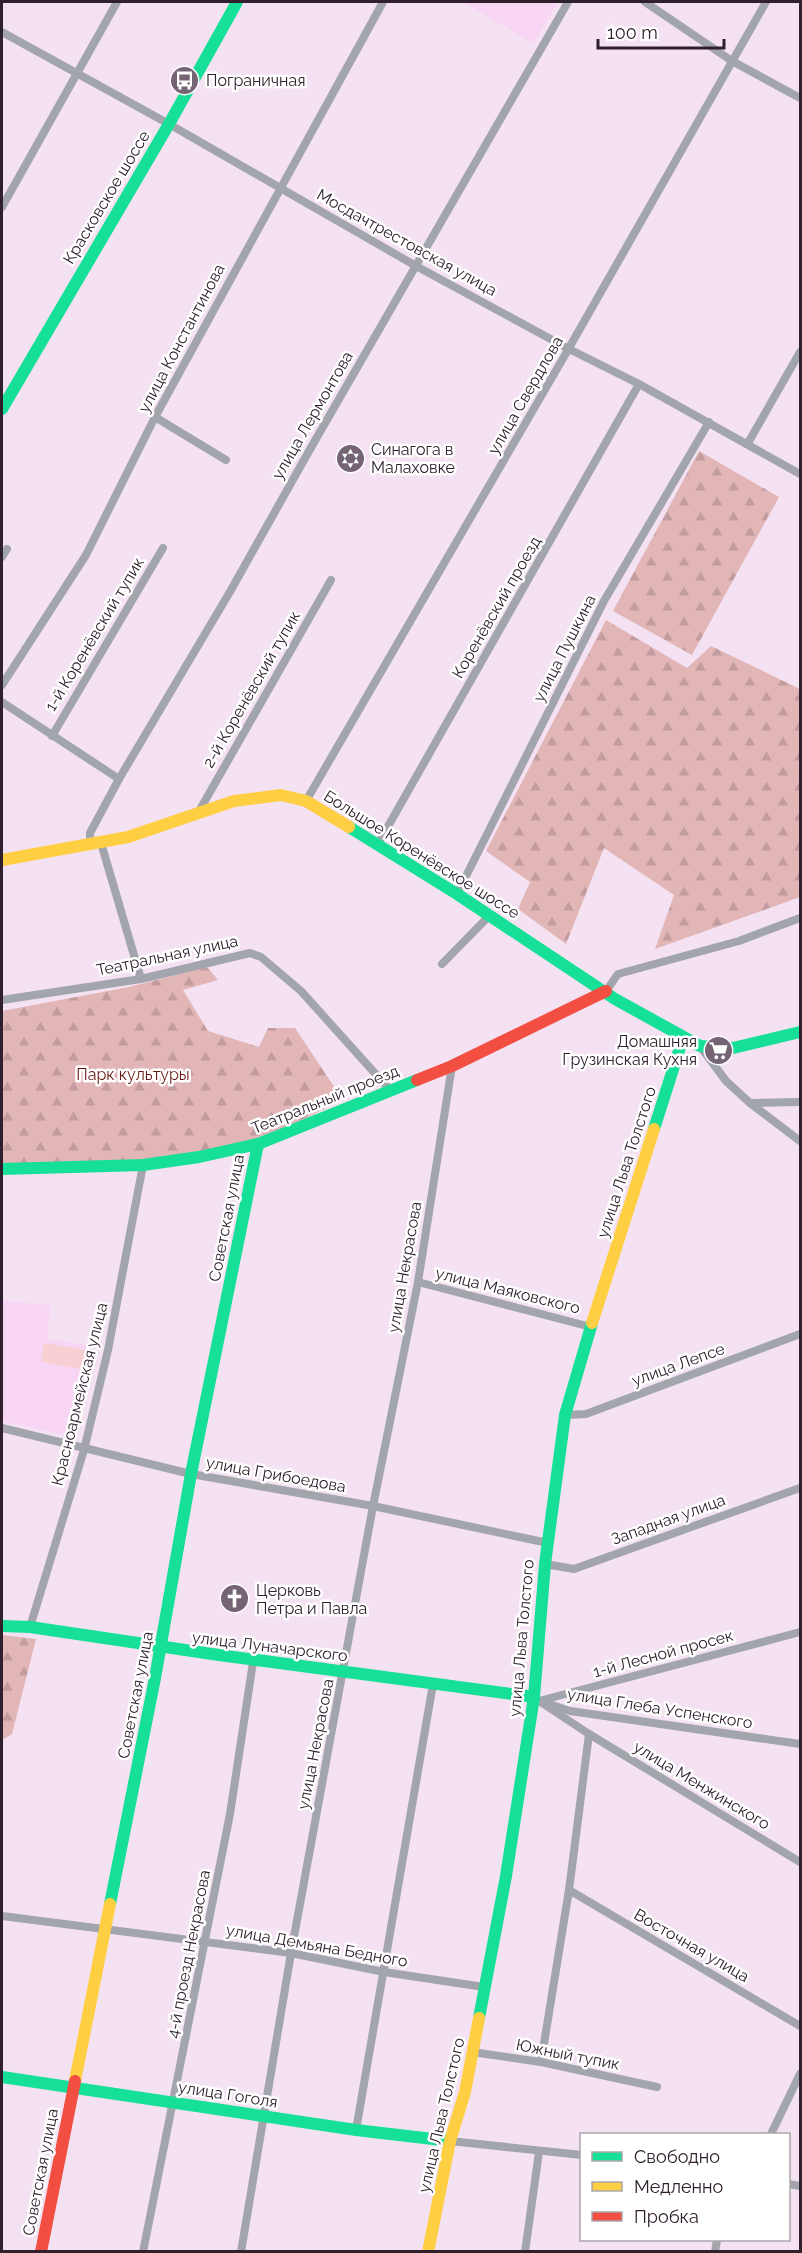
<svg xmlns="http://www.w3.org/2000/svg" width="802" height="2253" font-family="Raleway,sans-serif">
	<style>
		.built { fill: #f8d5f5 }
		.grass { fill: #f8cfd2 }
		.forest { fill: url(#forest-firs) }
		.lines { fill: none; stroke-linecap: round; stroke-linejoin: round }
		.street { stroke: #a2a5ab; stroke-width: 8 }
		.fast { stroke: #16e098; stroke-width: 12 }
		.slow { stroke: #ffcf43; stroke-width: 12 }
		.jam { stroke: #f24e42; stroke-width: 12 }
		.labels { text-anchor: middle; stroke-width: 5; stroke-linejoin: round; paint-order: stroke }
		.poi-label { font-size: 16px; fill: #30202e; stroke: #fff; text-anchor: start }
		.street-label { font-size: 16px; fill: #30202e; stroke: #fff }
		.park-label { font-size: 16px; fill: #671912; stroke: #fff }
	</style>
	<defs>
		<pattern id="forest-firs" width="22" height="20" patternUnits="userSpaceOnUse" patternTransform="scale(1.5)"><rect width="22" height="20" fill="#e2b6b7"/><path d="M5 1l3.5 6h-7zM16 11l3.5 6h-7z" fill="#c29c9e"/></pattern>
	</defs>
	<rect width="100%" height="100%" fill="#f4e1f2"/>
	<g class="built">
		<path d="M463 2H558L533 43Z"/>
		<path d="M2 1301 50 1305 47 1339 93 1346 77 1438 2 1421Z"/>
	</g>
	<path class="grass" d="M44 1343 85 1350 82 1369 41 1362Z"/>
	<g class="forest">
		<path d="M699 451 779 497 692 655 613 611Z"/>
		<path d="M606 620 687 668 711 646 800 689V897L655 949 674 895 604 848 566 944 518 909 530 882 486 851Z"/>
		<path d="M207 967 218 980 183 990 208 1031 259 1047 268 1028H295L343 1100C301 1120 258 1144 212 1152 143 1164 71 1162 2 1164V1011L129 987Z"/>
		<path d="M2 1635 36 1639 12 1734 2 1740Z"/>
	</g>
	<g class="lines">
		<g class="street">
			<path d="M645 2 732 61 800 98"/>
			<path d="M2 32 169 124 416 266 569 349 639 384 800 474"/>
			<path d="M2 207 117 2"/>
			<path d="M155 417 226 460"/>
			<path d="M748 443 800 352"/>
			<path d="M2 557 7 549"/>
			<path d="M2 685 86 555 155 417 383 2"/>
			<path d="M2 702 119 779"/>
			<path d="M52 736 163 548"/>
			<path d="M306 801 565 355 766 2"/>
			<path d="M198 813 331 580"/>
			<path d="M101 843 141 979"/>
			<path d="M378 844 639 384"/>
			<path d="M90 845V833L119 779 231 590 309 451 568 2"/>
			<path d="M457 894 604 601 709 422"/>
			<path d="M442 964 489 916"/>
			<path d="M606 991 618 974 739 941 800 918"/>
			<path d="M2 1000 141 979 250 953 261 957 301 991 390 1090"/>
			<path d="M700 1046 726 1081 750 1103 800 1141"/>
			<path d="M751 1103 800 1102"/>
			<path d="M418 1282 591 1327"/>
			<path d="M565 1415 586 1414 800 1334"/>
			<path d="M2 1428 191 1474 373 1506 548 1543"/>
			<path d="M545 1564 574 1569 800 1488"/>
			<path d="M30 1627 84 1450 108 1350 143 1165"/>
			<path d="M537 1699 539 1701 800 1632"/>
			<path d="M539 1701 589 1734 800 1862"/>
			<path d="M549 1704 570 1711 800 1744"/>
			<path d="M569 1890 800 2026"/>
			<path d="M2 1916 291 1953 384 1972 484 1987"/>
			<path d="M472 2052 541 2062 657 2087"/>
			<path d="M541 2062 569 1890 589 1734"/>
			<path d="M356 2130 433 1684"/>
			<path d="M771 2134 800 2074"/>
			<path d="M450 2141 582 2155"/>
			<path d="M788 2184 800 2186"/>
			<path d="M143 2252 230 1814 253 1662"/>
			<path d="M241 2252 291 1953 373 1506 418 1282 452 1066"/>
			<path d="M525 2252 539 2152"/>
			<path d="M715 2252 717 2240"/>
		</g>
		<g class="fast">
			<path d="M2 409 169 124 237 2"/>
			<path d="M349 827 457 894 615 999 700 1046 733 1048 800 1032"/>
			<path d="M654 1129 683 1038"/>
			<path d="M2 1169 143 1165 199 1157 258 1144 417 1080"/>
			<path d="M2 1626 30 1627 219 1655 534 1697"/>
			<path d="M110 1904 155 1678 191 1474 258 1144"/>
			<path d="M479 2018 506 1876 534 1697 545 1564 565 1415 592 1323"/>
			<path d="M2 2077 356 2130 450 2141"/>
		</g>
		<g class="slow">
			<path d="M2 860 128 837 234 801 281 795 306 801 349 827"/>
			<path d="M592 1323 654 1129"/>
			<path d="M75 2081 110 1904"/>
			<path d="M428 2252 450 2141 465 2092 479 2018"/>
		</g>
		<g class="jam">
			<path d="M417 1080 452 1066 606 991"/>
			<path d="M41 2252 75 2081"/>
		</g>
	</g>
	<defs>
		<symbol id="bus-disc" viewBox="-11 -11 22 22"><circle r="9.5" fill="#756473" stroke="#fff"/><path d="M-5-6H5V4H4V6H2V4H-2V6H-4V4H-5ZM-3.5-4V0h7V-4ZM-3.5 1.2v1.5H-2V1.2ZM2 1.2v1.5H3.5V1.2Z" fill="#fff"/></symbol>
		<symbol id="synagogue-disc" viewBox="-11 -11 22 22"><circle r="9.5" fill="#756473" stroke="#fff"/><path d="M0-6.5L5.6 3.2H-5.6ZM0 6.5L5.6-3.2H-5.6Z" fill="#fff"/></symbol>
		<symbol id="supermarket-disc" viewBox="-11 -11 22 22"><circle r="9.5" fill="#756473" stroke="#fff"/><path d="M-6-5.5h2.5l.6 2H6L4.5 2H-2.5L-4.4-4H-6ZM-1.5 3.2a1.3 1.3 0 1 0 .1 0ZM3 3.2a1.3 1.3 0 1 0 .1 0Z" fill="#fff"/></symbol>
		<symbol id="church-disc" viewBox="-11 -11 22 22"><circle r="9.5" fill="#756473" stroke="#fff"/><path d="M-1.2-6h2.4v3.5h3.3v2.4h-3.3V6h-2.4V-.1h-3.3v-2.4h3.3Z" fill="#fff"/></symbol>
	</defs>
	<g fill-rule="evenodd">
		<use href="#bus-disc" x="168" y="64" width="33" height="33"/>
		<use href="#synagogue-disc" x="334" y="442" width="33" height="33"/>
		<use href="#supermarket-disc" x="702" y="1034" width="33" height="33"/>
		<use href="#church-disc" x="218" y="1582" width="33" height="33"/>
	</g>
	<g class="labels">
		<g class="poi-label">
			<text x="206" y="86">Пограничная</text>
			<text x="371" y="455">Синагога в<tspan x="371" dy="18">Малаховке</tspan></text>
			<text x="697" y="1047" text-anchor="end">Домашняя<tspan x="697" dy="18">Грузинская Кухня</tspan></text>
			<text x="256" y="1596">Церковь<tspan x="256" dy="18">Петра и Павла</tspan></text>
		</g>
		<g class="street-label">
			<text transform="translate(106 197) rotate(-59)" y="6">Красковское шоссе</text>
			<text transform="translate(407 242) rotate(29)" y="6">Мосдачтрестовская улица</text>
			<text transform="translate(181 338) rotate(-62)" y="6">улица Константинова</text>
			<text transform="translate(525 395) rotate(-60)" y="6">улица Свердлова</text>
			<text transform="translate(312 415) rotate(-60)" y="6">улица Лермонтова</text>
			<text transform="translate(496 607) rotate(-60)" y="6">Коренёвский проезд</text>
			<text transform="translate(94 634) rotate(-59)" y="6">1-й Коренёвский тупик</text>
			<text transform="translate(564 648) rotate(-63)" y="6">улица Пушкина</text>
			<text transform="translate(251 689) rotate(-60)" y="6">2-й Коренёвский тупик</text>
			<text transform="translate(422 854) rotate(32)" y="6">Большое Коренёвское шоссе</text>
			<text transform="translate(167 955) rotate(-12)" y="6">Театральная улица</text>
			<text transform="translate(325 1099) rotate(-22)" y="6">Театральный проезд</text>
			<text transform="translate(626 1162) rotate(-72)" y="6">улица Льва Толстого</text>
			<text transform="translate(226 1218) rotate(-79)" y="6">Советская улица</text>
			<text transform="translate(404 1267) rotate(-80)" y="6">улица Некрасова</text>
			<text transform="translate(508 1290) rotate(14)" y="6">улица Маяковского</text>
			<text transform="translate(678 1364) rotate(-20)" y="6">улица Лепсе</text>
			<text transform="translate(79 1394) rotate(-76)" y="6">Красноармейская улица</text>
			<text transform="translate(276 1474) rotate(10)" y="6">улица Грибоедова</text>
			<text transform="translate(668 1519) rotate(-20)" y="6">Западная улица</text>
			<text transform="translate(521 1638) rotate(-85)" y="6">улица Льва Толстого</text>
			<text transform="translate(270 1646) rotate(7)" y="6">улица Луначарского</text>
			<text transform="translate(663 1653) rotate(-15)" y="6">1-й Лесной просек</text>
			<text transform="translate(135 1695) rotate(-79)" y="6">Советская улица</text>
			<text transform="translate(660 1708) rotate(9)" y="6">улица Глеба Успенского</text>
			<text transform="translate(315 1744) rotate(-79)" y="6">улица Некрасова</text>
			<text transform="translate(702 1785) rotate(31)" y="6">улица Менжинского</text>
			<text transform="translate(317 1945) rotate(10)" y="6">улица Демьяна Бедного</text>
			<text transform="translate(692 1945) rotate(30)" y="6">Восточная улица</text>
			<text transform="translate(188 1954) rotate(-79)" y="6">4-й проезд Некрасова</text>
			<text transform="translate(568 2054) rotate(11)" y="6">Южный тупик</text>
			<text transform="translate(228 2094) rotate(9)" y="6">улица Гоголя</text>
			<text transform="translate(441 2115) rotate(-77)" y="6">улица Льва Толстого</text>
			<text transform="translate(40 2172) rotate(-79)" y="6">Советская улица</text>
		</g>
		<g class="park-label">
			<text x="133" y="1080">Парк культуры</text>
		</g>
	</g>
	<rect width="802" height="2253" fill="none" stroke="#30202e" stroke-width="6"/>
	<rect x="580" y="2133" width="210" height="108" fill="#ffffff" stroke="#aca6ab" stroke-width="1.5"/>
	<rect x="592" y="2152" width="30" height="9" fill="#16e098" stroke="#aca6ab" stroke-width="1.5"/>
	<text x="634" y="2163" font-size="18" fill="#30202e">Свободно</text>
	<rect x="592" y="2182" width="30" height="9" fill="#ffcf43" stroke="#aca6ab" stroke-width="1.5"/>
	<text x="634" y="2193" font-size="18" fill="#30202e">Медленно</text>
	<rect x="592" y="2212" width="30" height="9" fill="#f24e42" stroke="#aca6ab" stroke-width="1.5"/>
	<text x="634" y="2223" font-size="18" fill="#30202e">Пробка</text>
	<path d="M598 39v9h126v-9" fill="none" stroke="#30202e" stroke-width="3"/>
	<text x="607" y="39" font-size="18" fill="#30202e" stroke="#ffffff" stroke-width="4.5" paint-order="stroke">100 m</text>
</svg>
